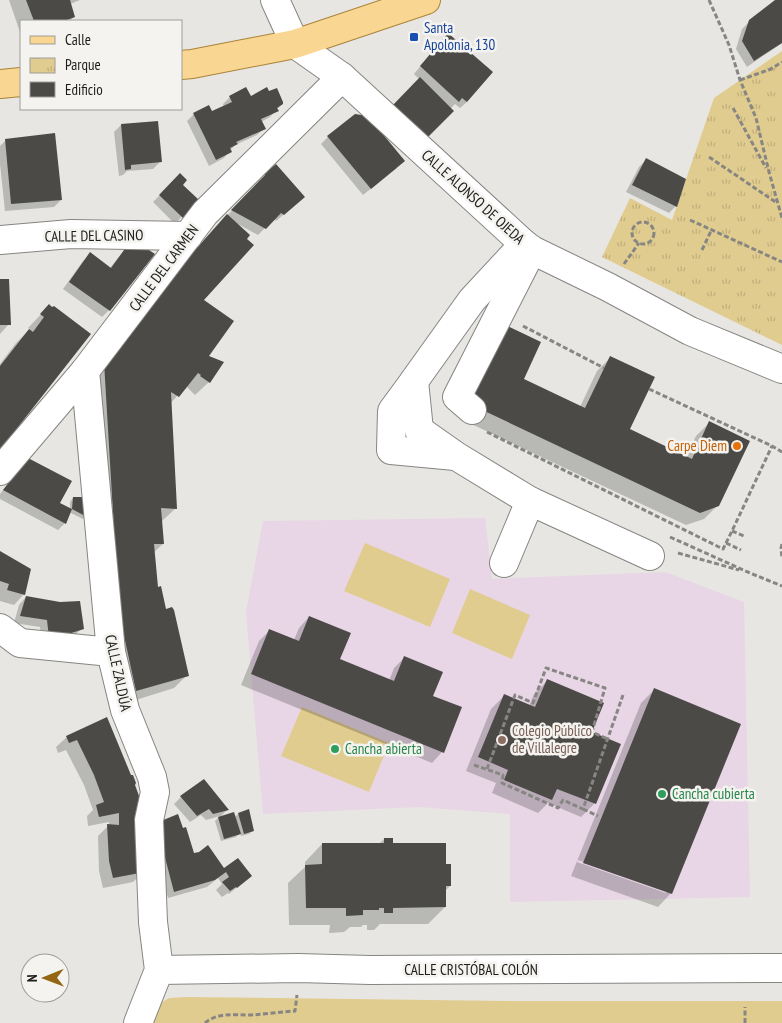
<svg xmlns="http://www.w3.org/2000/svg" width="782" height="1023" font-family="'PT Sans Narrow',sans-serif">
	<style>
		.education { fill: #e8d6e6 }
		.grass { fill: #e1cc8f }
		.park { fill: url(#park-tufts) }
		.shadow { fill: #0003; fill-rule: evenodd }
		.building { fill: #4b4a47 }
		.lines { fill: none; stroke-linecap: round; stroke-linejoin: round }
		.minor-casing { stroke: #868582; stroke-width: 30 }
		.primary-casing { stroke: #a98338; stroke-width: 30 }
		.path { stroke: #878683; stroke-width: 3; stroke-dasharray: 5 2.5; stroke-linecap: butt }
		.minor { stroke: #fff; stroke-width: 28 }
		.primary { stroke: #f9d691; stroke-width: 28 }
		.transit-dot { fill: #1a4fb4; stroke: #f4f3ef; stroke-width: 2 }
		.food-dot { fill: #e8710a; stroke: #f4f3ef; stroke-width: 2 }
		.education-dot { fill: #8d6e63; stroke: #f4f3ef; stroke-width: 2 }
		.leisure-dot { fill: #2e9e5b; stroke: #f4f3ef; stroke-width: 2 }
		.labels { text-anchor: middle; stroke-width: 5; stroke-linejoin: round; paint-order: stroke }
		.transit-label { font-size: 15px; fill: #164399; stroke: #f4f3ef; text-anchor: start }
		.street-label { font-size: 15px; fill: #1d1d1b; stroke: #f4f3ef }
		.food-label { font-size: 15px; fill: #c56008; stroke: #f4f3ef; text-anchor: end }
		.education-label { font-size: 15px; fill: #785e54; stroke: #f4f3ef; text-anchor: start }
		.leisure-label { font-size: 15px; fill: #27864d; stroke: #f4f3ef; text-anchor: start }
	</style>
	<defs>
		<pattern id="park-tufts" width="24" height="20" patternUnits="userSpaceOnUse" patternTransform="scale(1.25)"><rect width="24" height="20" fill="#e1cc8f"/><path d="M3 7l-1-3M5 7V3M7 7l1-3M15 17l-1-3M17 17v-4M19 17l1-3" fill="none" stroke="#c1af7b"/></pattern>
	</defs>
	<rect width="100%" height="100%" fill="#e7e6e2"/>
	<path class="education" d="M485 518 492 579 665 572 744 602 750 897 510 902V814L419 807 263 814 246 612 263 521Z"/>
	<g class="grass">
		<path d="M365 543 450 579 430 627 344 591Z"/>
		<path d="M470 589 530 615 512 659 452 633Z"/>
		<path d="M302 707 389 743 369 792 281 756Z"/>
		<path d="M187 997 507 1001H782V1023H148L154 1007 169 998Z"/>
	</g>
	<path class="park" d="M782 51V345L602 257 630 198 672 220 714 98Z"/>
	<g class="shadow">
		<path d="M9 0H80L70 4 74 17 69 21H21V35Z"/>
		<path d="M777 0H782V43L747 67 736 49 742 29 750 21Z"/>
		<path d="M441 41 467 102 460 108 455 104 450 109 414 74Z"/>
		<path d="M230 97 250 98 282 104 270 117 261 122 264 128 257 135 235 145 224 158 209 166 187 121 194 114 212 113 224 107 223 104Z"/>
		<path d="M121 125 160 162 153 169 127 171 123 175 119 176 114 132Z"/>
		<path d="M328 137 397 168 363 195 321 144Z"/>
		<path d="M5 141 61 200 54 207 5 211 0 164V146Z"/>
		<path d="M646 160 684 180 676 206 669 213 626 192 639 167Z"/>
		<path d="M276 166 296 204 276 221 274 219 258 235 238 224 202 300 209 382 195 395 186 386 170 404 176 508 162 521H161L163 544 153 553 157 588 187 675 174 688 123 704 91 376 176 271 214 229 259 183 258 182Z"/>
		<path d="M180 175 181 185 197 200 175 224 153 202Z"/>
		<path d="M126 248 109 310 102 317 63 289 83 261 90 254 110 268Z"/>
		<path d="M0 280 9 324 0 334Z"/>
		<path d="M49 306 0 448V364L16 343 30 329 28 328Z"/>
		<path d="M610 358 628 430 686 457 696 436 709 423 718 505 704 519 686 525 463 420 522 380 580 407 597 371Z"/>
		<path d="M21 467 58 504 70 509V502L73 498 86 516 83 519 69 512 65 523 58 530 0 499V494Z"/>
		<path d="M0 553 24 594 14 605 0 601Z"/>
		<path d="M26 597 82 628 75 635 42 644 40 627 14 623 19 605Z"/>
		<path d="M309 617 339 660 389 681 394 668 404 658 432 697 442 752 432 763 241 685 259 641 270 630 294 640 299 628Z"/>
		<path d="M547 681 590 733 619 744 594 804 581 817 548 803 538 813 492 793 496 783 466 771 491 709 504 696 529 706 534 694Z"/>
		<path d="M654 690 671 893 658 907 571 876 641 703ZM578 860 666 891V893L577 862Z"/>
		<path d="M106 719 143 872 133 882 103 888 99 871 98 836 109 825V822L88 826 87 816 93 810 84 785 66 750 58 753 56 747 67 737Z"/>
		<path d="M181 797 227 810 219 818H234L238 814 252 831 249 834 241 836 240 833 236 837 221 841 215 821 220 816 206 820 201 815 190 822 174 804Z"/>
		<path d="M150 831 224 870 243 882 229 894 228 893 222 897 216 890 222 884 218 878 207 887 168 898Z"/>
		<path d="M384 839 392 844 445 865 450 886 445 891V907L428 924H380L374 930H367V925H363L361 927H350L344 932 329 933 330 925H289L288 883 305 867V862L322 844H379Z"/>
	</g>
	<g class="building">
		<path d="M26 0H70L75 17 64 21H34Z"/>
		<path d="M775 0H782V43L754 61 742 41 749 20Z"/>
		<path d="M448 33 493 72 467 102 462 98 459 102 420 66Z"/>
		<path d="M420 77 454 111 426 139 392 106Z"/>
		<path d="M246 87 251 96 267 87 269 91 277 88 283 102V104L277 108 279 111 261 119 266 129 236 142 238 144 230 148 232 152 216 160 193 113 209 105 212 111 232 102 229 96Z"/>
		<path d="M355 114 368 116 405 161 371 189 327 136Z"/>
		<path d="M158 121 162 162 131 165V169L125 170 121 124Z"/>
		<path d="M55 133 62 200 11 204 5 139Z"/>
		<path d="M646 158 686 179 677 207 632 185Z"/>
		<path d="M276 164 305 197 284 215 281 213 266 229 231 210 265 175 264 174Z"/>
		<path d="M180 173 187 180 183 185 199 200 183 218 159 195Z"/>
		<path d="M227 214 250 235 247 239 254 245 204 300 234 321 209 356 224 362 210 383 200 376 201 375 198 373 179 397 171 392 177 509 161 508 164 544H154L158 587 161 586 166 609 172 607 174 610 189 676 136 691 121 622 116 563 104 362 189 257Z"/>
		<path d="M132 239 155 254 110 311 69 282 90 252 111 268Z"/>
		<path d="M0 279H9L11 325H0Z"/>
		<path d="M49 304 52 307 54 306 91 334 0 450V366L29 329 33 332 44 317 40 314Z"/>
		<path d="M501 323 541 342 524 379 585 408 610 356 655 377 630 429 692 459 709 421 750 441 719 506 700 513 476 407 470 388Z"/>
		<path d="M28 458 72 481 60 503 72 509 66 524 3 490Z"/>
		<path d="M73 497H86L87 517 72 509Z"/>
		<path d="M0 551 31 569 25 595 7 590 9 584 0 581Z"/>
		<path d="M26 596 60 602 80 601 84 629 65 635 49 638 47 620 20 616Z"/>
		<path d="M309 616 351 633 340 659 394 681 404 656 443 672 433 696 462 707 444 753 251 674 269 629 299 641Z"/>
		<path d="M547 679 604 703 592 732 621 744 596 804 557 789 552 800 504 780 508 770 478 757 504 694 535 707Z"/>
		<path d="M654 688 741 724 672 894 583 863Z"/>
		<path d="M107 717 131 775H133L136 783 135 785 142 804 145 872 113 878 109 861 107 824 119 825V813L99 817 96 805 104 802 94 775 77 740 69 743 66 736Z"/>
		<path d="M204 779 229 810 213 814 209 809 197 816 180 796Z"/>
		<path d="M249 809 254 831 244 834 238 813Z"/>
		<path d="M234 812 241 834 224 839 218 817Z"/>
		<path d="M178 814 183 828 186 827 194 853 199 852 208 845 224 868 238 858 252 876 237 888 236 887 230 891 222 882 229 877 226 872 215 880 174 892 156 823Z"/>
		<path d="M384 838H393V843H446V864H451V886H446V907L393 908V913H384V908H379V910H363V915L346 916V908H306L305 865 322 864V843H384Z"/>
	</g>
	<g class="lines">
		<defs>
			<g id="minor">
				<path d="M275 0 295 44 342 77 524 244 532 250 608 287 690 331 782 369"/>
				<path d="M0 240 71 234 188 236"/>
				<path d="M524 244 472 300 414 381 419 430 456 456 530 501 650 556"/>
				<path d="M85 371 111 652 125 710 152 777 155 792 149 820 153 922 159 970 138 1023"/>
				<path d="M414 381 392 411 391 450 455 456"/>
				<path d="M472 410 457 397 532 250"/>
				<path d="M0 471 85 371 205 213 342 77"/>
				<path d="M504 563 530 501"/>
				<path d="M0 628 20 643 111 652"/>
				<path d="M159 970 298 968 370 970 782 968"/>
			</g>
			<g id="primary">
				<path d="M181 65 192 64 295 44 426 0"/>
				<path d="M0 84 21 82"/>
			</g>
		</defs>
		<use href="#minor" class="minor-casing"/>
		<use href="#primary" class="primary-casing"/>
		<g class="path">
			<path d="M709 0 729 45 740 80 756 118 769 172 782 218"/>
			<path d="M740 80 771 69 782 62"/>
			<path d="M733 108 766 168"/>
			<path d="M709 157 777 203"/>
			<path d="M690 220 782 262"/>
			<circle cx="643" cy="233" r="11"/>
			<path d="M702 250 712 229"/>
			<path d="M624 264 639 243"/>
			<path d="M523 326 604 368"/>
			<path d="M649 389 772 446 782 452"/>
			<path d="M487 432 723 549 732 531 772 446"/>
			<path d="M732 531 744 536"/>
			<path d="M670 537 750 573 782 586"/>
			<path d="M726 543 741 550"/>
			<path d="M782 544 781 548 782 558"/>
			<path d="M678 553 739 570"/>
			<path d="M474 765 503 775 502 783 558 808 563 800 583 809 623 695"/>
			<path d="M487 769 515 695 533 703 546 668 605 688 592 732 608 739"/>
			<path d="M583 809 598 816"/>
			<path d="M205 1023C218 1012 234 1015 251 1015 265 1014 280 1012 295 1011L297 995"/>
			<path d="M745 1023V1007"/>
		</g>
		<use href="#minor" class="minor"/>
		<use href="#primary" class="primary"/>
	</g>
	<rect class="transit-dot" x="409" y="32" width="10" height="10" rx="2.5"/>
	<circle class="food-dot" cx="737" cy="446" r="5"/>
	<circle class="education-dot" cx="502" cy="740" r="5"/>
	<g class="leisure-dot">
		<circle cx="335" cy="749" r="5"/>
		<circle cx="662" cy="794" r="5"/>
	</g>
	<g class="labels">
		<g class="transit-label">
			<text x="424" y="33">Santa<tspan x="424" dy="17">Apolonia, 130</tspan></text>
		</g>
		<g class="street-label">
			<text transform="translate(473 197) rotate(42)" y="5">CALLE ALONSO DE OJEDA</text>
			<text transform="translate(94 236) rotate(-1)" y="5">CALLE DEL CASINO</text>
			<text transform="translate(164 268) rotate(-53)" y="5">CALLE DEL CARMEN</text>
			<text transform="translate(118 673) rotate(78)" y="5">CALLE ZALDÚA</text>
			<text x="471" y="975">CALLE CRISTÓBAL COLÓN</text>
		</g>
		<g class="food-label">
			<text x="727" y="451">Carpe Diem</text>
		</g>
		<g class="education-label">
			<text x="512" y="736">Colegio Público<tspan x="512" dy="17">de Villalegre</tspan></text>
		</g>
		<g class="leisure-label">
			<text x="345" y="754">Cancha abierta</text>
			<text x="672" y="799">Cancha cubierta</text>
		</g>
	</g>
	<rect x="20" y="20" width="162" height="90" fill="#f4f3ef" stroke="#9e9d9a"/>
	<rect x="30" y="36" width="25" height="8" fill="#f9d691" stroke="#9e9d9a"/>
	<text x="65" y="45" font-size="15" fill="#1d1d1b">Calle</text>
	<rect x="30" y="58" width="25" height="15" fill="url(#park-tufts)" stroke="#9e9d9a"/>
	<text x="65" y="70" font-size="15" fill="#1d1d1b">Parque</text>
	<rect x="30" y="82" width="25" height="15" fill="#4b4a47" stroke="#9e9d9a"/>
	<text x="65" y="95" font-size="15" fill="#1d1d1b">Edificio</text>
	<g transform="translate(45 978) rotate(269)"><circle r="24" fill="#f4f3ef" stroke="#9e9d9a"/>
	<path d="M0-4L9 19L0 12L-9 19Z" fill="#946613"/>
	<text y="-8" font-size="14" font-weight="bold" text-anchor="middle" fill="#1d1d1b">N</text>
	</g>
</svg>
